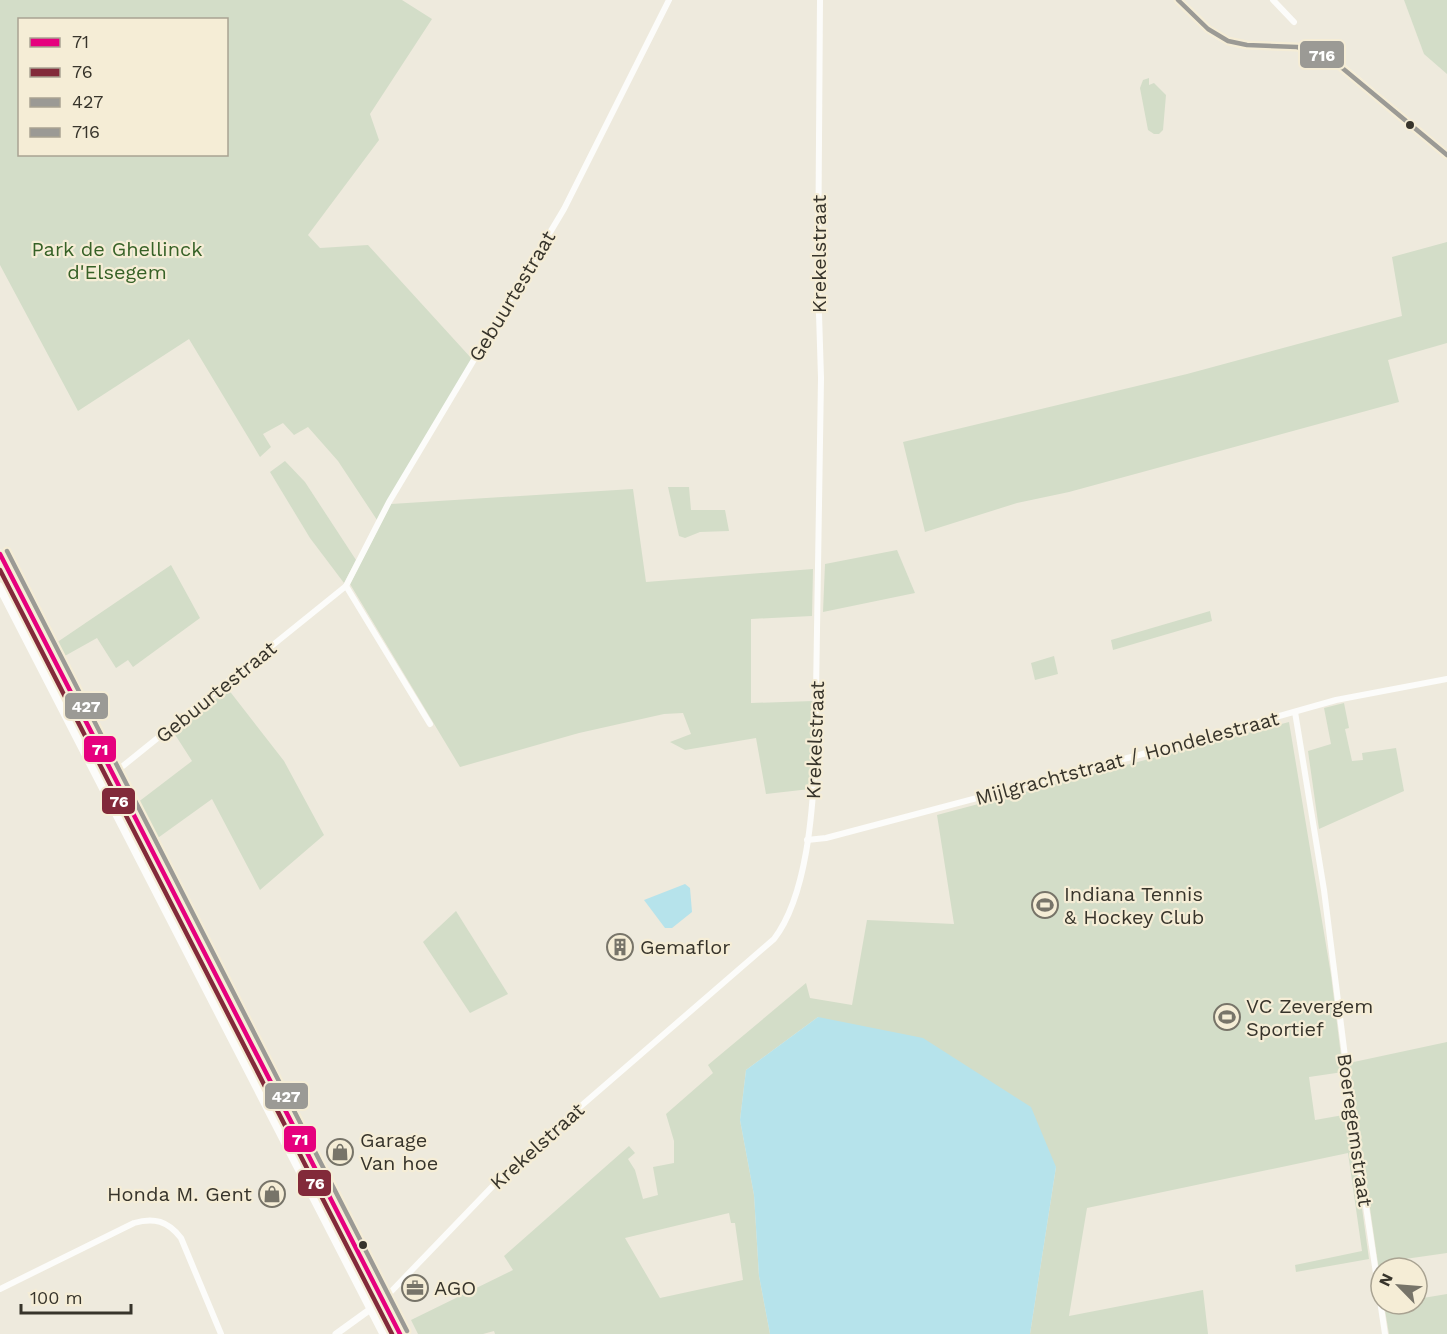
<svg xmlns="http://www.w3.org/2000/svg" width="1447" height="1334" font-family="'Work Sans',sans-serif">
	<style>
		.green { fill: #d3ddc8; fill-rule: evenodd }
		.water { fill: #b6e3eb }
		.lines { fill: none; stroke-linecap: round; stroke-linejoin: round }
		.minor { stroke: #fcfcfa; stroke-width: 6 }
		.tertiary { stroke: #fcfcfa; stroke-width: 7 }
		.trunk { stroke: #fcfcfa; stroke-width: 9 }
		.bus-1-casing { stroke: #f5edd6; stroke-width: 9 }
		.bus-2-casing { stroke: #f5edd6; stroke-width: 9 }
		.bus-3-casing { stroke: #f5edd6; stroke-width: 9 }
		.bus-4-casing { stroke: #f5edd6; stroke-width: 9 }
		.bus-1 { stroke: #e6007e; stroke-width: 4.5 }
		.bus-2 { stroke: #822a3a; stroke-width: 4.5 }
		.bus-3 { stroke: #9b9a95; stroke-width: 4.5 }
		.bus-4 { stroke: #9b9a95; stroke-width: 4.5 }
		.bus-dot { fill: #37342b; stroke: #f5edd6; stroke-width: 2 }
		.labels { text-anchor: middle; stroke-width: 4.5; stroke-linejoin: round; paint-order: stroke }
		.park-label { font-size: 20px; fill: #366126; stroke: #f5edd6 }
		.street-label { font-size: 20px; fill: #37342b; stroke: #f5edd6 }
		.poi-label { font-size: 20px; fill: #37342b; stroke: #f5edd6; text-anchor: start }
		.line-badge { stroke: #f5edd6; stroke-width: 2 }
		.badge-label { font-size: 16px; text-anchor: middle; font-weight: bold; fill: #fff }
	</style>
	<rect width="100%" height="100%" fill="#eeeadd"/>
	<g class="green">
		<path d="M0 0H402L432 19 370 114 379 140 308 235 320 248 368 245 472 359 377 520 338 461 308 427 294 435 283 423 263 434 271 447 260 457 189 339 78 411 0 265ZM20 20H226V154H20Z"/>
		<path d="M1404 0H1447V74L1424 54Z"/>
		<path d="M1149 78V85L1154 83 1166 95 1163 130 1159 134H1154L1148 130 1140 88 1143 80Z"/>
		<path d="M1447 242V343L1388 360 1399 402 1069 492 1017 503 925 532 903 442 1187 374 1402 316 1392 257Z"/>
		<path d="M285 461 305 482 356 560 344 583 310 538 270 472Z"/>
		<path d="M668 487H689L691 510H725L729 531 700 532 685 538 679 536Z"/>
		<path d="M633 489 646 582 813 569 812 616 751 619V703L813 701 810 789 766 794 756 738 685 750 670 742 691 734 683 713 664 714 579 733 460 767 350 584 391 504Z"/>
		<path d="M897 550 915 593 823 612 825 564Z"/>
		<path d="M171 565 200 618 133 667 128 660 116 668 97 638 63 657 56 643Z"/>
		<path d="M1210 611 1212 621 1113 650 1111 640Z"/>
		<path d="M1054 656 1058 674 1035 680 1031 663Z"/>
		<path d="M228 689 284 761 324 835 260 890 212 799 155 840 137 803 192 761 174 733Z"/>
		<path d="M1344 703 1349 728 1345 729 1352 761 1363 760 1362 753 1396 748 1404 791 1319 829 1308 751 1331 744 1324 708Z"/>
		<path d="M1289 722 1331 975 1343 1072 1309 1077 1315 1120 1349 1114 1369 1259 1296 1272 1295 1265 1362 1251 1348 1153 1087 1208 1069 1316 1203 1290 1208 1334H1030L1056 1167 818 1017 746 1070 740 1120 754 1195 759 1276 770 1334H495L494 1331 483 1334H418L411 1320 513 1270 504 1256 629 1146 635 1153 628 1159 635 1170 643 1199 658 1195 653 1167 674 1163V1141L666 1114 713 1073 708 1065 806 983 810 998 852 1005 867 920 954 924 937 815ZM729 1213 731 1223H735L743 1280 660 1298 625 1238Z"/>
		<path d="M456 911 508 994 470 1013 423 942Z"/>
		<path d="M1447 1042V1253L1384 1262V1268H1381V1284L1349 1063Z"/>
		<path d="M1447 1294V1334H1389L1384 1304H1417V1299Z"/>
	</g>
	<g class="water">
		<path d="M685 884 690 888 692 912 672 928H665L644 900Z"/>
		<path d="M818 1017 923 1038 1031 1107 1056 1167 1030 1334H770L759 1276 754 1195 740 1120 746 1070Z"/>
	</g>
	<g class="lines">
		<g class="minor">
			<path d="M1273 0 1294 22"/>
			<path d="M346 586 430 724"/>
			<path d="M1295 712 1324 890 1352 1112 1385 1334"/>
			<path d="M113 774 346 586 389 502 564 209 669 0"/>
			<path d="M807 840 826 838 1169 747 1336 700 1447 679"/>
			<path d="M0 1289 134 1223C154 1217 168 1221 181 1238L221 1334"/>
			<path d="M383 1300 514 1164 774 939C807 896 813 810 815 756L821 378 818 281 820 0"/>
		</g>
		<g class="tertiary">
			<path d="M1178 0C1193 14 1209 34 1228 41 1253 50 1281 43 1307 49 1320 51 1330 58 1340 65L1447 155"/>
			<path d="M336 1334 383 1300"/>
		</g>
		<g class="trunk">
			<path d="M0 554 400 1334"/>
			<path d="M0 587 384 1334"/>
		</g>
		<defs>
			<path id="bus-1" d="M0 554 400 1334"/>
			<path id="bus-2" d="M0 570 392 1334"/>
			<path id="bus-3" d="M7 551 407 1331"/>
			<path id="bus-4" d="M1178 0 1208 29 1228 41 1247 45 1297 47 1329 57 1447 155"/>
		</defs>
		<use href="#bus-1" class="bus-1-casing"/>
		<use href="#bus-2" class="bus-2-casing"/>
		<use href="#bus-3" class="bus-3-casing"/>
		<use href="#bus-4" class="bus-4-casing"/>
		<use href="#bus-1" class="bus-1"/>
		<use href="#bus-2" class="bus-2"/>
		<use href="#bus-3" class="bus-3"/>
		<use href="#bus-4" class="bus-4"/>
	</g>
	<defs>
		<symbol id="stadium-ring" viewBox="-11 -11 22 22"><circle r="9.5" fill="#f5edd6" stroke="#777469" stroke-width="1.5"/><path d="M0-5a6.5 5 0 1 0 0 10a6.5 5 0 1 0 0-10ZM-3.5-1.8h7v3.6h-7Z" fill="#777469"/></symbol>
		<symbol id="building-ring" viewBox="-11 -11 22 22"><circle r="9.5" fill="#f5edd6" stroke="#777469" stroke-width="1.5"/><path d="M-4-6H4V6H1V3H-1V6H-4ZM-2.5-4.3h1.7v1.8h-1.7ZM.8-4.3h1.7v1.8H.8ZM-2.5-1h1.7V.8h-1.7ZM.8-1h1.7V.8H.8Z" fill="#777469"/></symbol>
		<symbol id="shop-ring" viewBox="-11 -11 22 22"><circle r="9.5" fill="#f5edd6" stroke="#777469" stroke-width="1.5"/><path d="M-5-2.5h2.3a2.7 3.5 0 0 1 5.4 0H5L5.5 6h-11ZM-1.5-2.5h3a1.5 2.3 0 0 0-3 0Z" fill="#777469"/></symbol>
		<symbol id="office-ring" viewBox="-11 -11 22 22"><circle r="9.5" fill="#f5edd6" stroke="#777469" stroke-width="1.5"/><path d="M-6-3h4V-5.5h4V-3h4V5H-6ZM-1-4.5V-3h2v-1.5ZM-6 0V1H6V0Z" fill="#777469"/></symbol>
	</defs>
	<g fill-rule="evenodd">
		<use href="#stadium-ring" x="1030" y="890" width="30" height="30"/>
		<use href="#building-ring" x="605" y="932" width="30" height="30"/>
		<use href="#stadium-ring" x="1212" y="1002" width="30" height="30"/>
		<use href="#shop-ring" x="325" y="1137" width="30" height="30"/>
		<use href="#shop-ring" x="257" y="1179" width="30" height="30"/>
		<use href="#office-ring" x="400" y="1273" width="30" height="30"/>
	</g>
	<g class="bus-dot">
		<circle cx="1410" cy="125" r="5"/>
		<circle cx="363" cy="1245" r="5"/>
	</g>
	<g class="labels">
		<g class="park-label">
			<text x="117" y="256">Park de Ghellinck<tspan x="117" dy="23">d'Elsegem</tspan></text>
		</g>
		<g class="street-label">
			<text transform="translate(819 254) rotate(-90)" y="7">Krekelstraat</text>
			<text transform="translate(512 296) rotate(-59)" y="7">Gebuurtestraat</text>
			<text transform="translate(216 692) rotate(-39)" y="7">Gebuurtestraat</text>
			<text transform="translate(815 740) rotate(-88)" y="7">Krekelstraat</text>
			<text transform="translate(1127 758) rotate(-15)" y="7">Mijlgrachtstraat / Hondelestraat</text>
			<text transform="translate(1355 1130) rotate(82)" y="7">Boeregemstraat</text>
			<text transform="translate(537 1146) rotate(-42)" y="7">Krekelstraat</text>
		</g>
		<g class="poi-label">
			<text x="1064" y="901">Indiana Tennis<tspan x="1064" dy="23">&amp; Hockey Club</tspan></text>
			<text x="640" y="954">Gemaflor</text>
			<text x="1246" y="1013">VC Zevergem<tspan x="1246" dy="23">Sportief</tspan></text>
			<text x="360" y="1147">Garage<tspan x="360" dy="23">Van hoe</tspan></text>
			<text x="252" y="1201" text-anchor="end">Honda M. Gent</text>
			<text x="434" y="1295">AGO</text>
		</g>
	</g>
	<g class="line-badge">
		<rect x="1299" y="40" width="46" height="29" rx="6" fill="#9b9a95"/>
		<rect x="64" y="692" width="45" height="28" rx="6" fill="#9b9a95"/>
		<rect x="83" y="735" width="34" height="28" rx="6" fill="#e6007e"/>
		<rect x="101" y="787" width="35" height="28" rx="6" fill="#822a3a"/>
		<rect x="264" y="1082" width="45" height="28" rx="6" fill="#9b9a95"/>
		<rect x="283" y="1125" width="34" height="28" rx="6" fill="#e6007e"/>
		<rect x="297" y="1169" width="35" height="28" rx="6" fill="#822a3a"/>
	</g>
	<g class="badge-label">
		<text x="1322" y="61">716</text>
		<text x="86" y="712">427</text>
		<text x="100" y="755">71</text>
		<text x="119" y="807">76</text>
		<text x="286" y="1102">427</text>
		<text x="300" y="1145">71</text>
		<text x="315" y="1189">76</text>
	</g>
	<rect x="18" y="18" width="210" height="138" fill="#f5edd6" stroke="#a9a392" stroke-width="1.5"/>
	<rect x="30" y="38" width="30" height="9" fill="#e6007e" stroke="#a9a392" stroke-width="1.5"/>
	<text x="72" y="48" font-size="18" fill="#37342b">71</text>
	<rect x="30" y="68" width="30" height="9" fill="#822a3a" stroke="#a9a392" stroke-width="1.5"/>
	<text x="72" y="78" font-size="18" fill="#37342b">76</text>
	<rect x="30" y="98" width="30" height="9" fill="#9b9a95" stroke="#a9a392" stroke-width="1.5"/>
	<text x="72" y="108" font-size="18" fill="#37342b">427</text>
	<rect x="30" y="128" width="30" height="9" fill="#9b9a95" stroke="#a9a392" stroke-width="1.5"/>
	<text x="72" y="138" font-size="18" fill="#37342b">716</text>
	<g transform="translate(1399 1286) rotate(295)"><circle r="28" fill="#f5edd6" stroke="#a9a392" stroke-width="1.5"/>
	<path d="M0-4.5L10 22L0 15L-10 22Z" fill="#777469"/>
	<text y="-9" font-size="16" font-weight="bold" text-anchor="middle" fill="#37342b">N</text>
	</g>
	<path d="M21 1304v9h110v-9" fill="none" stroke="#37342b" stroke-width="3"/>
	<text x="30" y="1304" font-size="18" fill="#37342b" stroke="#f5edd6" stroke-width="4.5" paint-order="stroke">100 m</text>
</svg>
